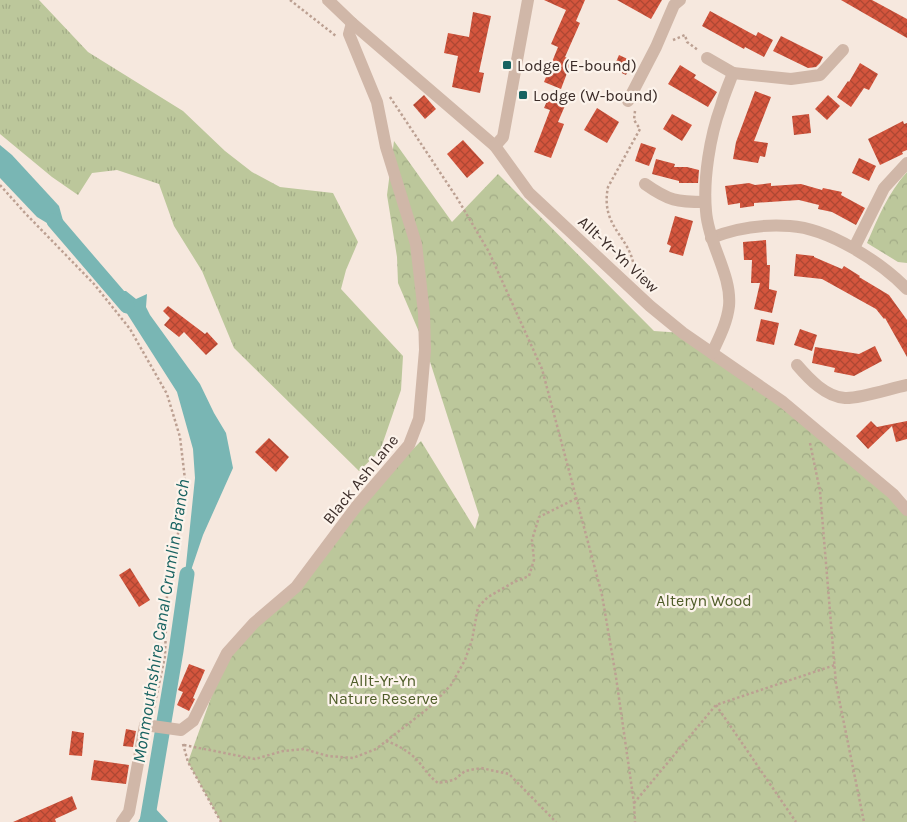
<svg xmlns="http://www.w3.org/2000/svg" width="907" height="822" font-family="Karla,sans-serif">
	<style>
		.grass { fill: url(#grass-tufts) }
		.forest { fill: url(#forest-crowns) }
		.water { fill: #79b6b4 }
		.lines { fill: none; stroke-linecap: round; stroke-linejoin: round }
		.canal { stroke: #79b6b4; stroke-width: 15 }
		.building { fill: url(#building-cross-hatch) }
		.path { stroke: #bca092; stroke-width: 2.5; stroke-dasharray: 2.5 2.5; stroke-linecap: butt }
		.minor { stroke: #d0b7a8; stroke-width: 12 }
		.poi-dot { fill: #186361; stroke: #fcf3eb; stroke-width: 2 }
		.labels { text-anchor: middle; stroke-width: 4.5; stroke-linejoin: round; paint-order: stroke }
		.poi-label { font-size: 16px; fill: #3c2d29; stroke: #fcf3eb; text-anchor: start }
		.street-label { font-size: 16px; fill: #3c2d29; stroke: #fcf3eb }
		.park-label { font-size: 16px; fill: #4f5d29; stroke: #fcf3eb }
		.water-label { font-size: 18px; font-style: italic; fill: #186361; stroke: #fcf3eb }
	</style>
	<defs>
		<pattern id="grass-tufts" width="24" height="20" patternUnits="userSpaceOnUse" patternTransform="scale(1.25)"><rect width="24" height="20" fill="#bcc79b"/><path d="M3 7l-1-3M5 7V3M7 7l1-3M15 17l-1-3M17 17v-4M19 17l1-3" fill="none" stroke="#a2ab86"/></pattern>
		<pattern id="forest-crowns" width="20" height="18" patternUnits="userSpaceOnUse" patternTransform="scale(1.25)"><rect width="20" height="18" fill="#bcc79b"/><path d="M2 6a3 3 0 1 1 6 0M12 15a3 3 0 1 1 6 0" fill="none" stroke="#a2ab86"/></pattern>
		<pattern id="building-cross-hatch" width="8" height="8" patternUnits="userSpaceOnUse" patternTransform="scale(1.25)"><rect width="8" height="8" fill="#d4553d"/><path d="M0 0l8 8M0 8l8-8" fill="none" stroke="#ad4733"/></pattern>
	</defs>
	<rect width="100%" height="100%" fill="#f6e8de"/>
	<path class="grass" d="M0 0H39L88 52 183 111 225 151 252 172 280 187 333 193 358 242 346 270 341 289 403 356 401 390 380 451 359 471 234 348 202 271 174 226 159 184 117 170 92 173 78 195 52 177 0 134Z"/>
	<g class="forest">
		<path d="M394 141 452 222 498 174 654 331 683 333 783 402 907 510V822H221L188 762 227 653 296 587 356 507 421 441 475 529 479 515 425 346 398 283 397 257 387 195Z"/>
		<path d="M907 172V263L898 262 867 243C878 218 888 193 907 172Z"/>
	</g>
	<g class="water">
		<path d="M0 145 12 155 59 206 67 235 37 217 0 178Z"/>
		<path d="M115 291H126L136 299 147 294 146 307 150 315 200 384 214 413 226 433 233 468 203 535 183 594 195 478 193 449 177 392 126 312Z"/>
		<path d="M151 799 154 807 168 822H138Z"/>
	</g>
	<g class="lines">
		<g class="canal">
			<path d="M54 221 127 306"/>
			<path d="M147 822 176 651 187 574"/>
		</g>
	</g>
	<g class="building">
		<path d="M544 0H585L576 21 580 23 565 57 572 60 561 89 544 82 558 47 551 44 566 10Z"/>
		<path d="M617 0H662L651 19Z"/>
		<path d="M841 0H872L907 19V38Z"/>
		<path d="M710 11 756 36 758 32 773 40 764 57 745 47 744 49 702 26Z"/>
		<path d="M473 12 491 16 479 72 484 73 480 93 452 87 458 56 444 53 448 33 469 37Z"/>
		<path d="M781 36 823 57 820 63 816 67 808 68 773 51Z"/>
		<path d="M619 55 632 61 626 75 613 69Z"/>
		<path d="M860 63 878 74 869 90 864 88 851 107 837 97 848 81 849 82Z"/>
		<path d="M680 65 696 75 694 78 717 92 708 107 668 84Z"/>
		<path d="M755 91 771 97 754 141 768 143 765 157 760 156 758 163 733 159 736 142Z"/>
		<path d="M550 94 567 101 558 122 564 124 551 158 534 152 550 110 544 108Z"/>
		<path d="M424 95 436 109 425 119 413 105Z"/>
		<path d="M828 95 840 106 827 120 815 109Z"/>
		<path d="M597 108 619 122 607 143 584 130Z"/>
		<path d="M672 114 692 125 682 141 663 129Z"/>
		<path d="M809 114 811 133 794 135 792 116Z"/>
		<path d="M903 121 904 124 907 123V150L902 152 903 154 880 165 868 139Z"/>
		<path d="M463 140 484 163 467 178 447 154Z"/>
		<path d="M641 143 656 148 649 166 635 161Z"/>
		<path d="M859 158 876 166 869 181 852 173Z"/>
		<path d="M656 159 675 164 674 167H687L699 170 698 183H679V181L652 174Z"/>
		<path d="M749 183 755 185 771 183V186L801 184 822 190 823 188 842 192 841 195 865 208 856 225 832 212 818 209 819 205 799 200 754 203V206L740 208V203L728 205 725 186Z"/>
		<path d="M675 216 693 221 683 256 669 252 671 246 667 244Z"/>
		<path d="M766 240 767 265H770L769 289 777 291 772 313 754 309 760 283H751L752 260H744L743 242Z"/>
		<path d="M796 254 814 256V257L842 269 844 266 860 276 859 277 889 295 907 320V357L885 318 884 319 876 309 822 279 794 276Z"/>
		<path d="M168 306 205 334 207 332 218 344 206 355 184 332 179 337 164 325 170 318 163 311Z"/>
		<path d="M761 319 779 323 774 345 756 341Z"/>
		<path d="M800 329 817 335 812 351 794 345Z"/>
		<path d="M875 346 882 361 854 376 834 372 835 368 812 363 815 347 859 354Z"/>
		<path d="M871 421 877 427 907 421V439L896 442 892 426 868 449 856 436Z"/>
		<path d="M269 438 289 457 276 472 255 452Z"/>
		<path d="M130 568 150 600 139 607 119 575Z"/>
		<path d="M189 664 205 670 193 698 195 699 189 711 177 705 183 692 178 690Z"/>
		<path d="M126 729 136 731 133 747 123 746Z"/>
		<path d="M72 731 84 733 82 756 69 755Z"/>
		<path d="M94 760 129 765 126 784 91 780Z"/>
		<path d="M72 796 77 809 55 819 56 822H13Z"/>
	</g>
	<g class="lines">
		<g class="path">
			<path d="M290 0 336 36"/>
			<path d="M673 40 685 35 687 42 698 50"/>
			<path d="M390 97 457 198 489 252 542 369 602 595 616 677 634 803 635 822"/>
			<path d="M635 111 634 120 640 129 608 187C600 227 630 236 634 267L640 269 636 277"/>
			<path d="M0 185 25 213 94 284 130 329 167 394 180 437 186 488 167 596 165 656 153 712"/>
			<path d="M810 443 820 491 836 684 864 822"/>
			<path d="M716 705 796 822"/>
			<path d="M386 741C398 745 410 752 419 762 425 770 430 777 438 783L454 780 465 771 481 768 509 774 556 822"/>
			<path d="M183 744 188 762 221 822"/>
			<path d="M184 745 255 759 283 751 304 749 328 756 353 758 376 749 431 706 451 685 465 660 472 640 478 607 488 597 514 582 529 576 534 560 532 540 539 517 577 498"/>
			<path d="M634 803 716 705 835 665"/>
		</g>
		<g class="minor">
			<path d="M328 0 352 23 495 146 529 193 650 306 683 333 783 402 893 494 907 510"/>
			<path d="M707 58 733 73"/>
			<path d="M628 101 656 47 674 5 680 0"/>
			<path d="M495 146 503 137 528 0"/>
			<path d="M645 184C669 201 677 202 705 202"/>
			<path d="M711 238C736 228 763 224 790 226 828 228 881 262 907 289"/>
			<path d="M854 248 884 188 907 163"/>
			<path d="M712 353C719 338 727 323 729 306 732 275 708 243 706 211 703 179 710 136 721 106 724 95 729 84 733 73L791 79 820 75 843 50"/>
			<path d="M797 365C809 379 826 397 845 398 859 399 892 388 907 385"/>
			<path d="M122 822 129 812 145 725 181 730 193 721 227 653 254 623 296 587 356 507 409 445 419 419 425 350 424 313 416 244 386 147 377 102 349 34 352 23"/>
		</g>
	</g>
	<g class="poi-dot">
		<rect x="502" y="60" width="10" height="10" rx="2.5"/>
		<rect x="518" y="90" width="10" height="10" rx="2.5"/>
	</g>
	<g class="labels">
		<g class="poi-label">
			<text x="517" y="71">Lodge (E-bound)</text>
			<text x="533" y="101">Lodge (W-bound)</text>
		</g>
		<g class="street-label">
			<text transform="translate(619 254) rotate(43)" y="6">Allt-Yr-Yn View</text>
			<text transform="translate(360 479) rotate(-51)" y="6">Black Ash Lane</text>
		</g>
		<g class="park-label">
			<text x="704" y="606">Alteryn Wood</text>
			<text x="383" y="686">Allt-Yr-Yn<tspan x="383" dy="18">Nature Reserve</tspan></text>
		</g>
		<g class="water-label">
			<text transform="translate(161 621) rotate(-81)" y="6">Monmouthshire Canal Crumlin Branch</text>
		</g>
	</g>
</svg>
